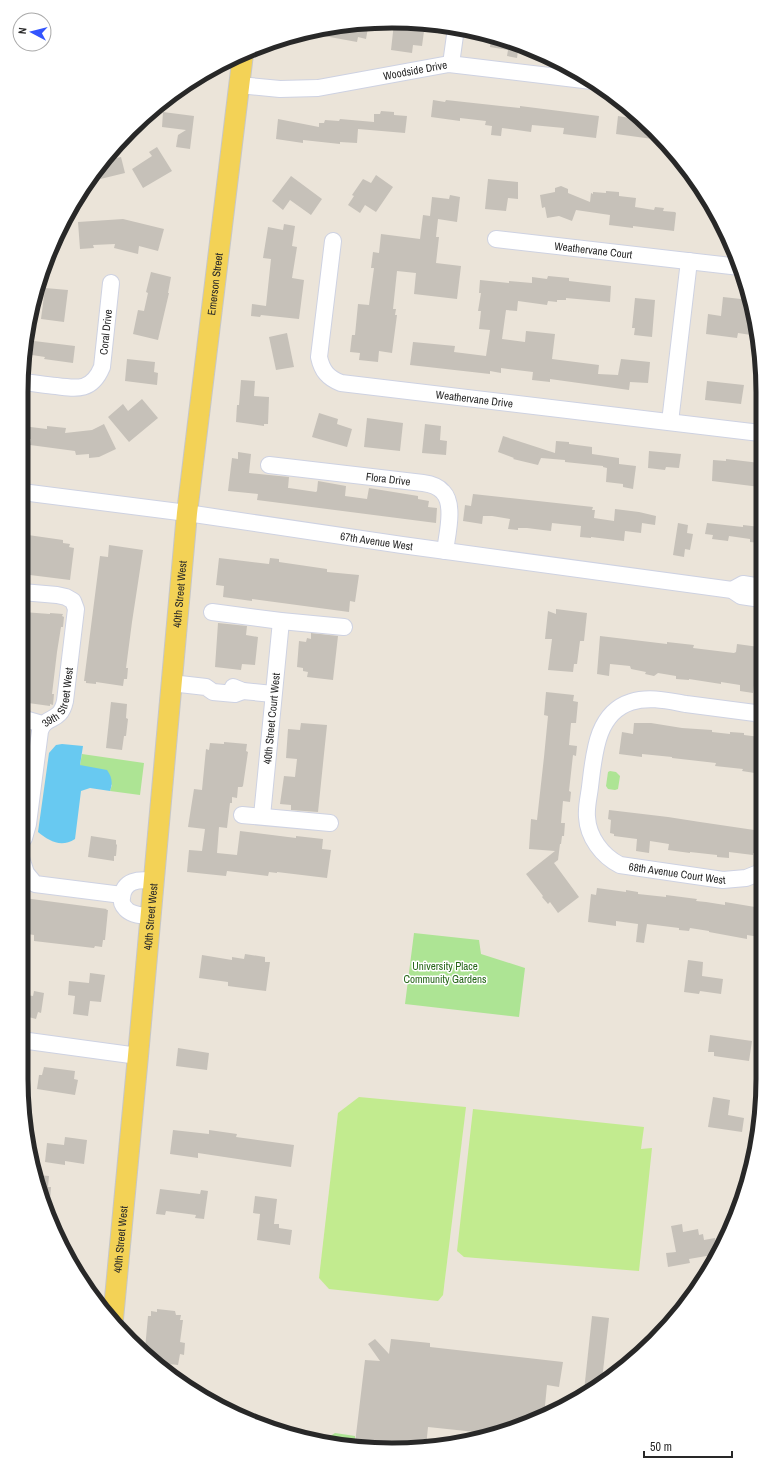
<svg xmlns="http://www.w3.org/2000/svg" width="784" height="1471" font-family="'Archivo Narrow',sans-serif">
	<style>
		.green { fill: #ade494 }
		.pitch { fill: #c2eb8f }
		.water { fill: #68c9f1 }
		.building { fill: #c6c1b9 }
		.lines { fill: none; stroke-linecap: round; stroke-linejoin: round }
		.minor-casing { stroke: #ced2e2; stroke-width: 18 }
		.major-casing { stroke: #c7c7c7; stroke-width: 22 }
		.minor { stroke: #fff; stroke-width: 16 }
		.major { stroke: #f3d256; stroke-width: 20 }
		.labels { text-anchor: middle; stroke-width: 3; stroke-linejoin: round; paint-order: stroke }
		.street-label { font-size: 11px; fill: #282828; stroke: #fff }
		.park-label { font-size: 11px; fill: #266618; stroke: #fff }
		.rim { fill: none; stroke: #282828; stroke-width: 5 }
	</style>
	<rect width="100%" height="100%" fill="#ebe4d9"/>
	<g class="green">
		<path d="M82 754 144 763 140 795 110 791 112 785 80 765Z"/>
		<path d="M610 771 616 772 620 776 618 789 615 790 608 789 606 786 608 772Z"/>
		<path d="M414 933 479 940 481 954 525 968 519 1017 405 1004Z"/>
		<path d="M335 1433 355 1436V1443L324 1440Z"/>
	</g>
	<g class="pitch">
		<path d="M359 1097 466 1107 443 1295 438 1301 329 1289 319 1278 338 1113Z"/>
		<path d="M473 1109 644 1127 641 1149 652 1148 639 1271 464 1257 457 1251Z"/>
	</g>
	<path class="water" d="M62 744 83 746 80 765 107 770C112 777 113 783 110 791L90 788 81 791 75 839C61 848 49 841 38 832L49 753 56 745Z"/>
	<g class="building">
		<path d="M369 22 366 39 358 37 357 42 308 33V32Z"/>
		<path d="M394 23 425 24 422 46 413 45 412 53 391 50Z"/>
		<path d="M491 36 511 41 533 50 532 52 518 51 517 58 507 56 508 50 490 47Z"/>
		<path d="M433 100 445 102 446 100 520 108V106L599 116 596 138 563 134 564 128 532 125 531 132 502 128 501 136 491 135 492 126 485 125 486 121 460 118V121L431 117Z"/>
		<path d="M381 111 394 112V115L407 116 405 133 358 129 357 143 340 142V144L303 140V143L276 139 278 119 319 127V123H324L325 120 339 121 340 119 374 122V114H380Z"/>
		<path d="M163 112 194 116 190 149 176 147 178 135 186 130 162 127Z"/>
		<path d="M618 116 642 120 660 140 616 134Z"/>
		<path d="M157 147 172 171 143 188 132 169 152 156 149 152Z"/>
		<path d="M121 157 125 173 88 182 103 161Z"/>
		<path d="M376 175 393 187 376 212 365 205 360 213 348 205 354 196 352 195 363 179 371 183Z"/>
		<path d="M291 176 322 199 311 215 290 200 283 210 272 201Z"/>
		<path d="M488 179 518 182V199L508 198 506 211 485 209Z"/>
		<path d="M561 186 568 189V193L590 202 591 193 593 194V192L606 193V191L619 192V196L636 198 635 207 654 210 655 207 664 208 663 211 675 212 676 213 674 231 633 226V228L609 225 610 215 576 210 572 221 559 216 547 218 545 207 542 208 540 195 555 192V188Z"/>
		<path d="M450 195 460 197 457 222 438 219 436 237H439L436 263 461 266 457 299 414 294 416 273 397 271 393 309H396L395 315H397L392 353 379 351 378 362 359 360 360 353 350 352 352 335H355L358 304 369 305 374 268H371L373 252 379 253 381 234 420 239 423 215 430 216 432 197 449 199Z"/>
		<path d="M123 219 164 229 158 251 139 246 138 254 114 248 115 244 93 245 94 248 80 249 78 222Z"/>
		<path d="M284 224 295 226 292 246 297 247 292 278 304 280 299 319 261 315 260 317 251 316 252 304 266 306 271 259 263 258 268 227 283 230Z"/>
		<path d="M151 272 171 277 168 293H169L158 340 133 334 138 310 144 311 148 293 146 292Z"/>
		<path d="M548 276 569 278V281L611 286 610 302 566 298V300H557V302L548 301 547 305 518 301 517 311 506 310 502 339 525 342 526 331 555 334 552 359 599 365 598 374 618 375 621 359 650 362 648 383 630 382 629 390 550 379V382L532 380 533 372 501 368V373L490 371V374L410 365 413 342 455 346 454 352 486 356 490 330 479 329 481 311H478L481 293H479L480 280 509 283V281L532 283V277L547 279Z"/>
		<path d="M45 288 68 290 64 322 41 319Z"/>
		<path d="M723 297 750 300 758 336 738 333 737 338 706 334 708 314 721 316Z"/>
		<path d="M635 298 655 300 652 337 634 335 635 328H632Z"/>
		<path d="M287 333 294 367 276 370 269 337Z"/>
		<path d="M34 341 75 346 73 363 44 359 45 357 32 355Z"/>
		<path d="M127 359 155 362 154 372 158 373 157 385 125 381Z"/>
		<path d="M241 380 255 381 254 396 269 397 268 424H264V426L236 422 237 405H239Z"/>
		<path d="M707 381 744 385 741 404 705 400Z"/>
		<path d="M142 399 158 418 129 442 108 417 123 404 128 411Z"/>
		<path d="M319 413 338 419 337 424 352 429 347 447 312 437Z"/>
		<path d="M367 418 403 423 400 451 364 447Z"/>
		<path d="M104 424 116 449 99 457 89 458V454L76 455 75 451 30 445 31 439H22V426L47 429V426L66 428 65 433 92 430Z"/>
		<path d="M425 424 441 426 440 440 447 441 446 455 422 453Z"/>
		<path d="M503 436 555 453 556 441 569 442V444L592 447V454L619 458V464L636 466 633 489 623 487V484L606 482 607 468 603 467V466L565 462V460L541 458 538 465 513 459 514 458 498 452Z"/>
		<path d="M649 451 681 454 679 468 666 467 665 470 648 468Z"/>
		<path d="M238 452 251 454 249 473 289 477 288 488H289L316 492 317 491 318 481 346 486 345 496 367 499 369 488 418 496V499L429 501 428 507 437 508 436 523 257 500 258 494 228 491 232 458 238 459Z"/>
		<path d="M726 459 760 463V487L712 481 713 460 726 461Z"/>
		<path d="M473 494 593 507 592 510H595L594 518 614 521 615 509 639 512 656 516 655 525 642 523 641 533 625 531 624 541 591 537V538L580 537 581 526 561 524 552 523 551 531 527 528H518V530L508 529 510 519 492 516H483L482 524 463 521 465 505 471 506Z"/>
		<path d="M678 523 688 525 687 533 693 534 690 550 685 549 684 557 673 555Z"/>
		<path d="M707 523 743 527V525L760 527V543L750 542V539L729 536 728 541 712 539 713 535 705 534Z"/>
		<path d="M28 535 63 540V543L70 544 69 547 74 548 70 580 22 574V537H28Z"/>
		<path d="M109 545 143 550 132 622 126 668H128L127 679H124L123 686 96 682V684L86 683V681H84L100 556 108 557Z"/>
		<path d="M219 558 269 564 270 558 279 559V562L327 569V572L359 575 355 602 350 601 349 612 252 599V601L223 597 224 586 216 585Z"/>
		<path d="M556 609 587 613 584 641H580L577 664H574L573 672 548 670 552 639H545L548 611 556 614Z"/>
		<path d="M23 612 50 614V613L63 614 62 616 64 617 63 627H61L57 652 52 694H54L53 705 50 704V706L21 702 22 625Z"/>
		<path d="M218 623 247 626 246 635 258 637 255 665 242 664 241 670 215 667Z"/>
		<path d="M311 633 338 636 333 680 307 677 308 672 303 671V668L297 667 299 641 306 642 307 638 311 639Z"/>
		<path d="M600 636 667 644V642L694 645 693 648 734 653 736 652 737 644 759 647 753 693 740 691V685L721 682V684L689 679V680L676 679V676L658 673 654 676 645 674 646 672 631 669 630 666 610 664 609 676 597 674Z"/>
		<path d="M546 692 574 695 573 701 578 702 576 723H571L569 745 577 746 576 756 573 755 569 791 571 792 570 802 563 801 561 823H565L564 836H562L561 844H560L558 860 554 863 579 897 558 913 550 902 548 904 542 897 543 896 526 874 555 851 529 849 531 819 537 820 544 757 548 716 544 715Z"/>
		<path d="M111 702 127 704 126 718 128 719 126 736H124L122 750 106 748Z"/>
		<path d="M301 723 327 725 318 812 291 810V805L280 804 284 776 295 777 297 759 286 758 288 729 300 730Z"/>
		<path d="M634 723H651L682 728 712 730V732L730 734V732L744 733V735L760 737 758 750H761V774L742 771 743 769 715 766 716 763 672 758V757L642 754V757L619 754 622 732 633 734Z"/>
		<path d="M224 742 247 744 246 751 248 752 243 786 242 787H238L237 798 232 797V803H230L227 828 219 827 217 853 237 855 240 831 296 838V836L323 839 322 849 331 850 327 878 277 872V873L269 872 268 876 227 871 226 876 187 872 189 850 202 851 205 829 188 827 194 789 202 790 206 749 209 750 210 743 224 744Z"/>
		<path d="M609 810 668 817 700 822 761 831V840L758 839 756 853H753V855L729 852V858L717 857V855L690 852V853L668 850 669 844 650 841 649 853 636 851 637 839 614 836V834L610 833 611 820 608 819Z"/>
		<path d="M91 836 116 840V844L117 845 116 856H114V861L88 857Z"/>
		<path d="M597 888 626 892V890L638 892V894L666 897V895L697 899 696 901 706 902 725 905V902L755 907V909L762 910 760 937 747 935V939L709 932V931L690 928 689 931 679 930V928L647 924 644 943 636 942 638 924 616 921V926L588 922 591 894 596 895Z"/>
		<path d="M24 898 107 909 106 910H108L105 940H103L102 947 95 946 94 948 34 941V935L21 933V908H23Z"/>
		<path d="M245 954 265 957V962H270L266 991 228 986V982L199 978 202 955 232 960V957L244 959Z"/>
		<path d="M688 960 703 962 702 976 723 979 721 994 700 991 699 994 684 992Z"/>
		<path d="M90 973 105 975 101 1002 90 1001 88 1016 73 1014 75 996 68 995 69 981 89 983Z"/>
		<path d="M34 991 44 993 41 1013 38 1012 36 1019 21 1015V994L33 996Z"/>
		<path d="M710 1035 752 1041 749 1061 714 1056V1052H708Z"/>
		<path d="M178 1048 209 1053 207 1070 176 1066Z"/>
		<path d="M44 1067 75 1071 74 1079 78 1080 75 1095 37 1089 39 1075H42Z"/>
		<path d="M713 1097 730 1100 728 1115 744 1118 742 1132 708 1127Z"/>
		<path d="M173 1130 209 1134V1130L237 1134 236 1137 294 1145 291 1167 198 1153V1158L170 1154Z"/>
		<path d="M65 1137 87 1140 84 1164 65 1161V1165L45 1162 47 1143 64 1145Z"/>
		<path d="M37 1175 49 1176 48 1187H51L49 1214 41 1198Z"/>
		<path d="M160 1189 200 1194 201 1190 208 1191 204 1219 195 1218 196 1215 166 1211 165 1215 156 1214Z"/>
		<path d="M255 1196 277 1199 274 1224H279V1228L292 1230 290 1245 257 1240 260 1214 253 1213Z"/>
		<path d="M682 1224 683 1232 698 1229 699 1235 703 1234 704 1240 715 1238 718 1254 689 1259 690 1263 668 1267 666 1253 676 1252 671 1226Z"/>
		<path d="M157 1309 175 1311 176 1315H181L180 1320H183L180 1342 185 1343 184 1355 180 1354 178 1365 160 1363 145 1349 148 1316H151V1311L157 1312Z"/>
		<path d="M592 1316 609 1318 602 1380 584 1391Z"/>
		<path d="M375 1339 389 1354 391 1339 430 1343V1347L563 1362 559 1387 547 1385 544 1416 534 1422 485 1433 428 1427 426 1447 416 1449 355 1443 365 1360 380 1361 368 1344Z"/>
	</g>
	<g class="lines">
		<defs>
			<g id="minor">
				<path d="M451 64 456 28"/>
				<path id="s1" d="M239 85 280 89 318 88 449 64 592 81"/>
				<path id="s2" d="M496 239 740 267"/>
				<path id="s3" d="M333 241 319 357C322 371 328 378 341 383L760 433"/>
				<path id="s4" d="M22 382C33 383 45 385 56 386 78 389 92 391 102 367L111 283"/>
				<path d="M670 422 689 261"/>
				<path id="s5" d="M269 465 423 483C431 484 438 486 443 492 455 504 447 535 445 551"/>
				<path id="s6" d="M22 492 187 513 402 545 732 590 741 596 761 599"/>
				<path d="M732 590 743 584 761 587"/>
				<path d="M212 612 281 621 344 627"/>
				<path d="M171 683 206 687 213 692 235 694 243 691"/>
				<path d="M233 687 243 691 273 694"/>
				<path id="s7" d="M761 716 755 713C732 710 709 707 686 704 669 701 649 696 631 702 596 713 594 755 590 787 589 796 586 807 587 817 588 837 602 856 620 865L723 880 746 878 761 872"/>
				<path d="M21 718 42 724"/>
				<path d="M242 815 330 823"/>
				<path id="s8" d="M262 816 281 621"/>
				<path id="s9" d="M21 842 24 838 28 824 40 731C46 714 60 724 65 701L76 609 73 601 66 597 57 595 22 592"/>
				<path d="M21 858 26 873 35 884 122 895"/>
				<path d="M150 917C142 915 131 915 126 909 123 906 121 902 122 898 123 880 139 879 153 881"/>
				<path d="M21 1040 138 1056"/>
			</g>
			<g id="major">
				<path id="s10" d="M113 1319 138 1056 187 513 243 54"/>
			</g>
		</defs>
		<use href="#minor" class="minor-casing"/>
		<use href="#major" class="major-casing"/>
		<use href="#minor" class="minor"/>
		<use href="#major" class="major"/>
	</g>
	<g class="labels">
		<g class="street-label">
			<text dy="4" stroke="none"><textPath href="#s1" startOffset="178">Woodside Drive</textPath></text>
			<text dy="4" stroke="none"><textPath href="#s2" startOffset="98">Weathervane Court</textPath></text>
			<text dy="4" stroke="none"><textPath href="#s10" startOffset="1040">Emerson Street</textPath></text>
			<text dy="4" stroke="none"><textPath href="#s4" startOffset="125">Coral Drive</textPath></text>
			<text dy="4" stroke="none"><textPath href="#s3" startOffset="287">Weathervane Drive</textPath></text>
			<text dy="4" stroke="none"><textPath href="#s5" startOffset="120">Flora Drive</textPath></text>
			<text dy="4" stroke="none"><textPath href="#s6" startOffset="358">67th Avenue West</textPath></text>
			<text dy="4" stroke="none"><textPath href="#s10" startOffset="728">40th Street West</textPath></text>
			<text dy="4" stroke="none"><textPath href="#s9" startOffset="154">39th Street West</textPath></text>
			<text dy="4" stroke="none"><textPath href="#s8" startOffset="98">40th Street Court West</textPath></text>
			<text dy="4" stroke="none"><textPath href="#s7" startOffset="381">68th Avenue Court West</textPath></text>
			<text dy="4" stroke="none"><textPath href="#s10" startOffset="404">40th Street West</textPath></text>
			<text dy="4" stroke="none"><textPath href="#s10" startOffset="80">40th Street West</textPath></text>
		</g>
		<g class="park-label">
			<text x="445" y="970">University Place<tspan x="445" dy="13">Community Gardens</tspan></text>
		</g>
	</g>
	<path d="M0 0H784V1471H0ZM392 28H392A364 364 0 0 1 756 392V1079A364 364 0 0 1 392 1443H392A364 364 0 0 1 28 1079V392A364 364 0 0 1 392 28Z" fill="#fff" fill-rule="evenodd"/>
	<path class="rim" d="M392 28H392A364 364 0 0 1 756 392V1079A364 364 0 0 1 392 1443H392A364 364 0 0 1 28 1079V392A364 364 0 0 1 392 28Z"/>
	<g transform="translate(32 32) rotate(277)"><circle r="19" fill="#ffffff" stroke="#a9a9a9"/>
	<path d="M0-3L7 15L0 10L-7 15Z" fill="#3354fe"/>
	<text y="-6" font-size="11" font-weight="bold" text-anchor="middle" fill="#282828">N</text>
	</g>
	<path d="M644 1451v6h88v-6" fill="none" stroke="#282828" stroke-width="2"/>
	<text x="650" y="1451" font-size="12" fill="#282828" stroke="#ffffff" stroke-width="3" paint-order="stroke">50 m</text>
</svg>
